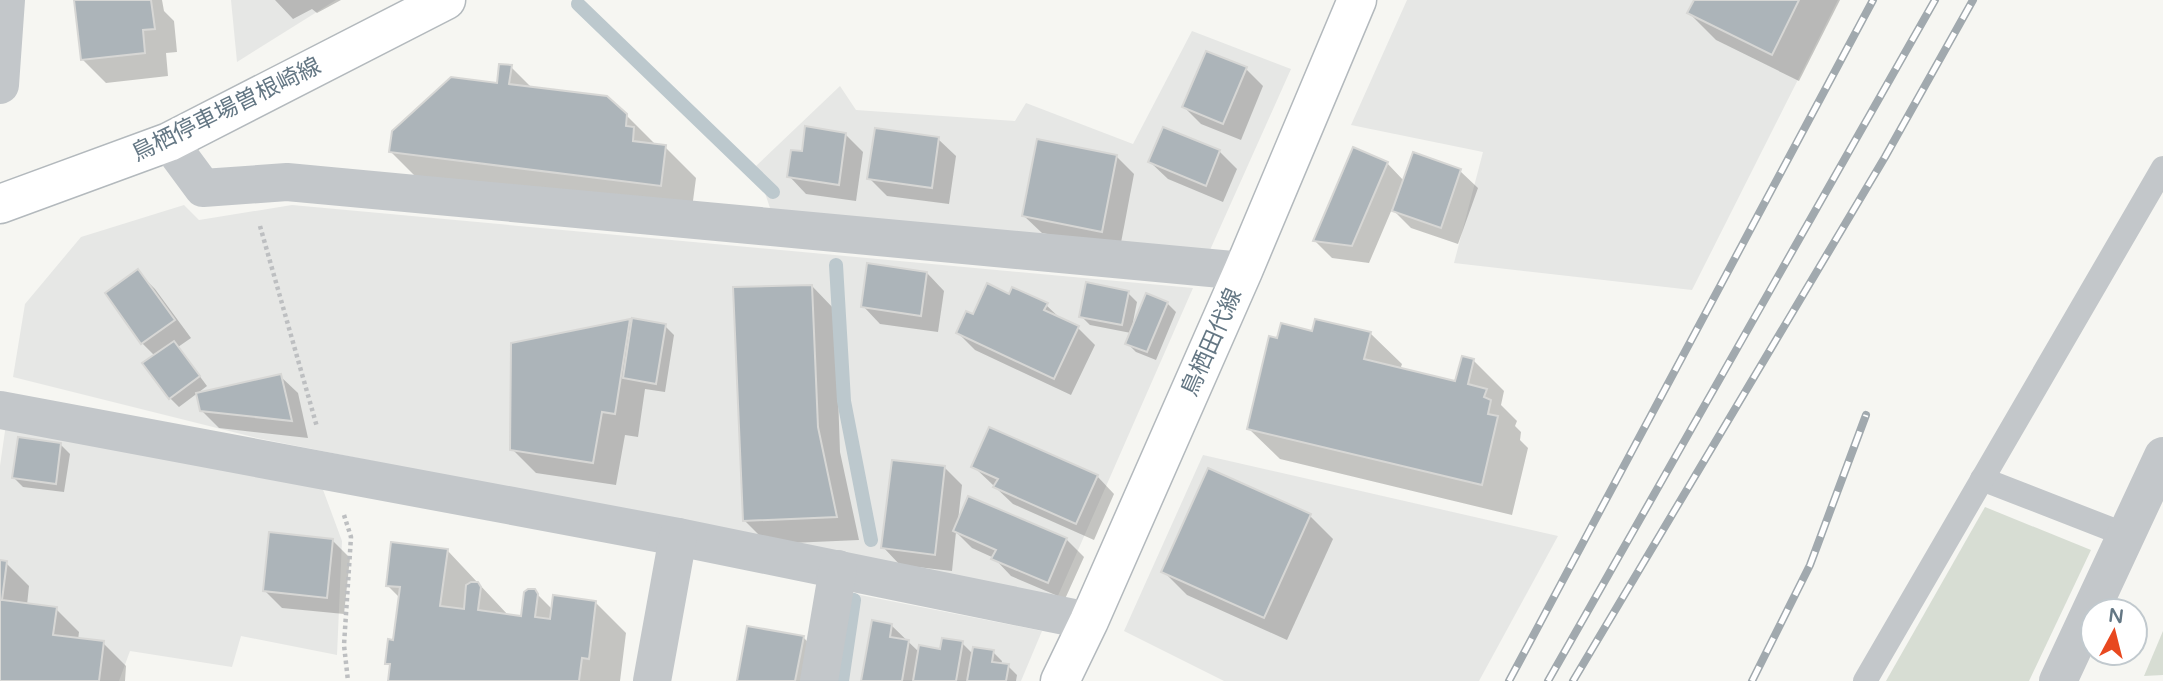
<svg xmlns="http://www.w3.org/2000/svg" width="2163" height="681" font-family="'Varela Round','Noto Sans JP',sans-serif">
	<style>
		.built { fill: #e6e7e5 }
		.green { fill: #d7ddd3 }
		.shadow { fill: #0003 }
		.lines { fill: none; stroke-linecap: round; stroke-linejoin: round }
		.stream { stroke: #bcc8cd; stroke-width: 14 }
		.building { fill: #acb4b9; stroke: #d7d7d5; stroke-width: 2 }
		.secondary-casing { stroke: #b3b9bd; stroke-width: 41 }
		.path { stroke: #bdbfc1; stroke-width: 4.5; stroke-dasharray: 3.5 3.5; stroke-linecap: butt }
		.service { stroke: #c3c7ca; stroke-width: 24 }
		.minor { stroke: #c3c7ca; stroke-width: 38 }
		.secondary { stroke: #fff; stroke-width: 38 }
		.rail-casing { stroke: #a1a9ae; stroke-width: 8 }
		.rail { stroke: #fff; stroke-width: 5; stroke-dasharray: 16; stroke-linecap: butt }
		.labels { text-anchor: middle; stroke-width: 7; stroke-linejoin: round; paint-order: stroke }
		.street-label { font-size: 23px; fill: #647784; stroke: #fff }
	</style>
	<rect width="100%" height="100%" fill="#f6f6f2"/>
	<g class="built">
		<path d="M231 0H336L237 62Z"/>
		<path d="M1407 0H1838L1692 290 1454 263 1483 152 1351 125Z"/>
		<path d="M1192 31 1291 69 1210 250 771 211 756 166 840 86 856 110 1015 121 1026 103 1133 144Z"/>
		<path d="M184 205 199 220 292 205 1193 288 1057 598 257 438 13 377 25 304 81 237Z"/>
		<path d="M6 424 322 487 342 541 337 655 241 636 232 667 130 651 119 681H0V466Z"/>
		<path d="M1203 455 1558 536 1479 681H1224L1124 631Z"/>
		<path d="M845 592 1042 631 1021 681H834Z"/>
	</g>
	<g class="green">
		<path d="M1985 507 2091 550 2029 681H1886Z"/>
		<path d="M2163 631V675L2144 676Z"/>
	</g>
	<g class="shadow">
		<path d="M75 0H162L164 11 174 21 177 52 166 53 168 76 106 83 82 59Z"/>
		<path d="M275 0H341L317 13 312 9 293 19Z"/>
		<path d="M1696 0H1840L1799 81 1716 40 1689 13Z"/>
		<path d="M511 67 533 89 626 115 657 146 665 147 696 178 691 216 422 183 391 152 498 85Z"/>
		<path d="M1246 69 1263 86 1241 140 1201 124 1184 107Z"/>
		<path d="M1164 129 1220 152 1237 169 1223 202 1168 179 1150 162Z"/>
		<path d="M846 135 863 152 856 201 806 194 789 176 803 153Z"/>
		<path d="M938 139 956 156 949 204 887 196 869 178Z"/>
		<path d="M1117 157 1134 174 1120 248 1042 233 1024 216Z"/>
		<path d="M1387 163 1404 181 1460 171 1478 188 1458 244 1411 228 1392 209 1369 263 1332 258 1315 241Z"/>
		<path d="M138 272 155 289 191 338 178 347 207 386 179 407 170 398 155 356 142 343Z"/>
		<path d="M927 273 944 291 938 332 880 324 863 306Z"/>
		<path d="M812 286 835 310 840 452 859 540 768 544 744 520Z"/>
		<path d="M1128 293 1137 302 1132 327 1167 303 1176 312 1156 360 1136 352 1127 343 1131 333 1090 325 1081 316Z"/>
		<path d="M1010 296 1046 305 1062 320 1078 328 1095 345 1071 395 975 350 958 333 974 316Z"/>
		<path d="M629 321 633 325 665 326 674 335 665 392 645 389 638 437 625 435 616 485 536 473 512 449Z"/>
		<path d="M1314 333 1371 334 1402 364 1400 370 1457 383 1473 360 1504 391 1501 405 1517 421 1515 426 1521 432 1520 440 1528 448 1512 515 1280 459 1249 429 1278 340Z"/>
		<path d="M280 376 298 393 308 438 219 428 201 410Z"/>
		<path d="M61 445 70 454 64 492 23 487 14 478Z"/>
		<path d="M973 466 1097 476 1114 494 1094 540 1013 504Z"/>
		<path d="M945 468 962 485 958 521 1066 539 1084 557 1065 599 1011 576 994 558 972 548 956 532 952 571 900 565 883 547Z"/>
		<path d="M1310 516 1333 539 1287 640 1187 595 1163 571Z"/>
		<path d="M333 541 350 558 344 614 282 608 265 591Z"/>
		<path d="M447 550 509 616 522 618 534 591 553 610 595 602 626 633 620 681H390L392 667 387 663 395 642 400 598 387 585Z"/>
		<path d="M0 562 6 563 29 586 27 605 56 609 79 632 78 640 103 643 126 666 125 681H0Z"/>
		<path d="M891 625 920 653 942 652 962 643 974 655 993 652 1002 661 1001 665 1008 666 1017 675 1016 681H863Z"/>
		<path d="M803 637 826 661 823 681H739Z"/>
	</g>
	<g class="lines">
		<g class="stream">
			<path d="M578 4 773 192"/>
			<path d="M836 265 844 401 871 540"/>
			<path d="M842 681 854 600"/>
		</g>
	</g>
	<g class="building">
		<path d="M74 0H151L155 29 143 30 145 53 81 60Z"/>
		<path d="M1694 0H1799L1772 55 1687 13Z"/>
		<path d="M1206 51 1247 67 1223 124 1182 107Z"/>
		<path d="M499 64 512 65 509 84 607 96 627 114 626 126 634 127 633 141 666 145 661 186 389 152 392 131 451 77 497 83Z"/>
		<path d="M805 126 846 133 839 185 787 177 791 150 802 151Z"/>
		<path d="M1163 127 1220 150 1206 186 1148 162Z"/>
		<path d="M875 128 939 137 932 188 867 179Z"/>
		<path d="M1037 139 1117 155 1102 232 1022 216Z"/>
		<path d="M1353 147 1388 162 1352 246 1313 241Z"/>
		<path d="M1413 152 1461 169 1441 228 1392 211Z"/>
		<path d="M867 263 927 272 921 316 861 307Z"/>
		<path d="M138 269 175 320 141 344 105 293Z"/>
		<path d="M1086 282 1129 291 1122 325 1079 317Z"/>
		<path d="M987 283 1009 294 1012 287 1048 303 1044 310 1079 326 1054 379 956 333 966 311 973 314Z"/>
		<path d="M812 285 818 427 837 517 743 521 733 287Z"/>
		<path d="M1146 293 1168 302 1147 352 1125 344Z"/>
		<path d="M632 318 666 324 656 384 623 378Z"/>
		<path d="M630 319 615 414 602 412 593 463 510 450 511 343Z"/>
		<path d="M1315 319 1371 332 1364 359 1455 381 1462 356 1474 359 1468 384 1487 389 1484 397 1491 400 1488 414 1498 416 1482 485 1247 429 1269 336 1277 338 1281 323 1312 331Z"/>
		<path d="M174 341 200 376 169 399 142 363Z"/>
		<path d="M281 374 292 421 200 411 196 393Z"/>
		<path d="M989 427 1098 475 1076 524 993 487 998 479 971 467Z"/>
		<path d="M18 437 61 443 56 484 12 478Z"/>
		<path d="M892 460 945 466 935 555 881 548Z"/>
		<path d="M1208 468 1311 514 1264 618 1161 572Z"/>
		<path d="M968 496 1067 538 1048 583 991 559 996 550 953 531Z"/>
		<path d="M269 532 333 539 327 598 263 591Z"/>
		<path d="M391 542 448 549 440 606 464 609 466 585 471 582H478L481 587 478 610 521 616 524 592 528 589H535L538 594 535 617 550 619 553 595 596 601 589 659 582 658 579 681H388L390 664H385L388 639 393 640 400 587 386 586Z"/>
		<path d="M0 560 7 561 2 600 57 607 53 635 104 641 99 681H0Z"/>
		<path d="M872 620 892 624 890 637 909 640 902 681H861Z"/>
		<path d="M747 626 804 636 795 681H737Z"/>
		<path d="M942 638 963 641 956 681H913L919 645 940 649Z"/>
		<path d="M973 647 994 650 992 662 1009 664 1006 681H967Z"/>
	</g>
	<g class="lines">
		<defs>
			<g id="secondary">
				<path d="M0 204 169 142 446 0"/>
				<path d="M1060 681 1089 621 1243 271 1357 0"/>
			</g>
		</defs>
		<use href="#secondary" class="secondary-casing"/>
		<g class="path">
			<path d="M260 226 317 427"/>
			<path d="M344 515 351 537 344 645 348 681"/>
		</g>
		<g class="service">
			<path d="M1982 479 2126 535"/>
			<path d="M1865 681 2163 168"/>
		</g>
		<g class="minor">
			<path d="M0 85 6 0"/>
			<path d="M169 142 203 188 287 182 1243 271"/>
			<path d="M0 410 678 537 1089 621"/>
			<path d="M652 681 678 537"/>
			<path d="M819 681 838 569"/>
			<path d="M2058 681 2163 456"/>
		</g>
		<use href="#secondary" class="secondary"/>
		<defs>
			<g id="rail">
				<path d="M1509 681 1873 0"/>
				<path d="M1548 681 1935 0"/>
				<path d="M1573 681 1885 157 1973 0"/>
				<path d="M1752 681 1810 565 1866 415"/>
			</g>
		</defs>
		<use href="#rail" class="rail-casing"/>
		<use href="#rail" class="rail"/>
	</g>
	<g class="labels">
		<g class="street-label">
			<text transform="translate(226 109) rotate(-26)" y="8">鳥栖停車場曽根崎線</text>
			<text transform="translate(1211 342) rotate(-66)" y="8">鳥栖田代線</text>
		</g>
	</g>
	<g transform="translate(2114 632) rotate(7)"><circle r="33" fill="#ffffff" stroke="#c1c9ce" stroke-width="2"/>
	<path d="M0-5L12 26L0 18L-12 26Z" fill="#e8481f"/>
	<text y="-10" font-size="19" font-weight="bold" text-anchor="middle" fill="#647784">N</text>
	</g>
</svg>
